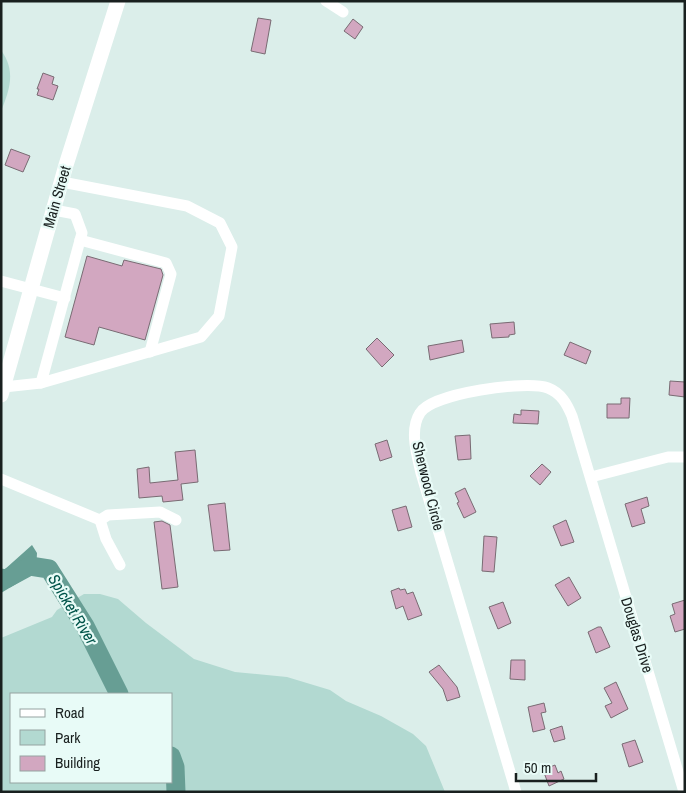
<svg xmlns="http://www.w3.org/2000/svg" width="686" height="793" font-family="'Archivo Narrow',sans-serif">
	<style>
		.green { fill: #b2d9d1; fill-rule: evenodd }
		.water { fill: #679e94 }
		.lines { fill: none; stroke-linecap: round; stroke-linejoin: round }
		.river { stroke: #679e94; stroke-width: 19 }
		.building { fill: #d2a7c0; stroke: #796b73 }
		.minor { stroke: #fff; stroke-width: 11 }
		.major { stroke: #fff; stroke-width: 15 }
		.labels { text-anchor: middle; stroke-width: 4.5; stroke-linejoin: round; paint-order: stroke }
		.street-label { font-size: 15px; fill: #19201f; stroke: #e8fbf7 }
		.water-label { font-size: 16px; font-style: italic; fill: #00544a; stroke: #e8fbf7 }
	</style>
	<rect width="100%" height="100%" fill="#dbeeea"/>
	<g class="green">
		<path d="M1 50C16 71 10 89 1 111Z"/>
		<path d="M84 594H100L118 599 146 623 194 659 235 672 287 677 330 690 346 701 381 716 413 734 426 746 445 792H1V638L52 617 57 610ZM11 694H171V782H11Z"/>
	</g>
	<path class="water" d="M32 545 37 553 36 572 1 593V570H4Z"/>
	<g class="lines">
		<g class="river">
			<path d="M1 578 6 579 30 566 49 569 85 626 119 694"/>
			<path d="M171 756 175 767 176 792"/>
		</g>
	</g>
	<g class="building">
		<path d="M258 18 271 20 265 54 251 51Z"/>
		<path d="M353 19 363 27 355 39 344 31Z"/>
		<path d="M43 73 54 77 52 84 58 86 53 100 37 95 39 89H37Z"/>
		<path d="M11 149 30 156 23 172 5 165Z"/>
		<path d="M87 256 122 266 124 260 161 269 163 275 145 340 99 327 94 345 65 337Z"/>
		<path d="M514 322 515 334 509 335V337L492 338 490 324Z"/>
		<path d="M377 338 394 355 382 367 366 349Z"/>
		<path d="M462 340 464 352 430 360 428 346Z"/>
		<path d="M570 342 591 351 586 364 564 355Z"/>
		<path d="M670 381 685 382V397L669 395Z"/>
		<path d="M621 398H630L629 418H607V404H621Z"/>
		<path d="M521 410 539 411 538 424 513 423 514 414 521 415Z"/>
		<path d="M470 435 471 459 458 460 455 436Z"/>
		<path d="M387 440 392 457 380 461 375 444Z"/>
		<path d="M195 450 198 482 181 484 183 500 163 502 162 496 139 498 137 469 149 467 150 483 178 480 175 452Z"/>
		<path d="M542 464 551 472 540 485 530 476Z"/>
		<path d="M465 488 476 512 464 518 457 503 459 502 455 493Z"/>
		<path d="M647 497 649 506 641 509 645 523 632 527 625 504Z"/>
		<path d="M225 503 230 550 214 551 208 505Z"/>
		<path d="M406 506 412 527 398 531 392 510Z"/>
		<path d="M566 520 574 542 561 546 553 526Z"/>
		<path d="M162 521 170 525 178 587 162 589 154 522Z"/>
		<path d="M484 536 497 537 494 572 482 571Z"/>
		<path d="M569 577 581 598 568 606 555 585Z"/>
		<path d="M399 588 400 590 405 589 407 594 413 592 422 615 408 620 403 606 396 609 391 591Z"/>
		<path d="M685 600V629L675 632 670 616 675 614 672 604Z"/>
		<path d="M503 602 511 623 498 629 489 607Z"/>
		<path d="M598 627H601L610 647 596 653 588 632Z"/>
		<path d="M511 660H525V680L510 679Z"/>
		<path d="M439 665 457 687 460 697 447 701 443 689 429 672Z"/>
		<path d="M616 682 628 709 611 718 605 706 612 703 604 688Z"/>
		<path d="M544 703 546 712 541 713 545 729 533 732 528 707Z"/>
		<path d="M562 726 565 739 554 742 550 730Z"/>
		<path d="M635 740 643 762 629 767 622 744Z"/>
		<path d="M555 765 558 773 561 771 564 779 549 786 543 770Z"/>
	</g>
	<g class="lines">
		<g class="minor">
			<path d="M326 1 343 12"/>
			<path d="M80 240 166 263 171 274 150 352"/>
			<path d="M1 281 65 298"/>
			<path d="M41 383 82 233 75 214 54 210"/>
			<path d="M4 387 41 383 201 337 219 316 232 247 220 223 187 206 62 182"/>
			<path d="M591 477 668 457H685"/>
			<path d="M1 479 100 520 108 515 160 512 176 520"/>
			<path d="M100 520 106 539 120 565"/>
			<path d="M516 792 421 473C417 455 409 430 420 413 432 393 527 380 548 388 561 393 567 404 572 416L684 792"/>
		</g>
		<path class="major" d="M1 395 66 165 118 1"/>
	</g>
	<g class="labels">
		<g class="street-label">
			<text transform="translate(57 197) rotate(-74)" y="5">Main Street</text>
			<text transform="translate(428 486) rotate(76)" y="5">Sherwood Circle</text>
			<text transform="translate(637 635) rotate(73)" y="5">Douglas Drive</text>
		</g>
		<g class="water-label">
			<text transform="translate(73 609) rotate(59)" y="6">Spicket River</text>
		</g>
	</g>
	<rect width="686" height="793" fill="none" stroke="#19201f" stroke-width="5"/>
	<rect x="10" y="693" width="162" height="90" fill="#e8fbf7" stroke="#95a3a1"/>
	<rect x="20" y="709" width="25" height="8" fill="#ffffff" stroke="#95a3a1"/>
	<text x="55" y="718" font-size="15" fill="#19201f">Road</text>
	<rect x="20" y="730" width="25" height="15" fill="#b2d9d1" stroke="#95a3a1"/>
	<text x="55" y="743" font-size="15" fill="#19201f">Park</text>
	<rect x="20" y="756" width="25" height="15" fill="#d2a7c0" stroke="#95a3a1"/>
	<text x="55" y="768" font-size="15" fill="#19201f">Building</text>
	<path d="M516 773v8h80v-8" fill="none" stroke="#19201f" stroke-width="2.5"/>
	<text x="524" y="773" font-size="15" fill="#19201f" stroke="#e8fbf7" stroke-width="4" paint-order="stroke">50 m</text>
</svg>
